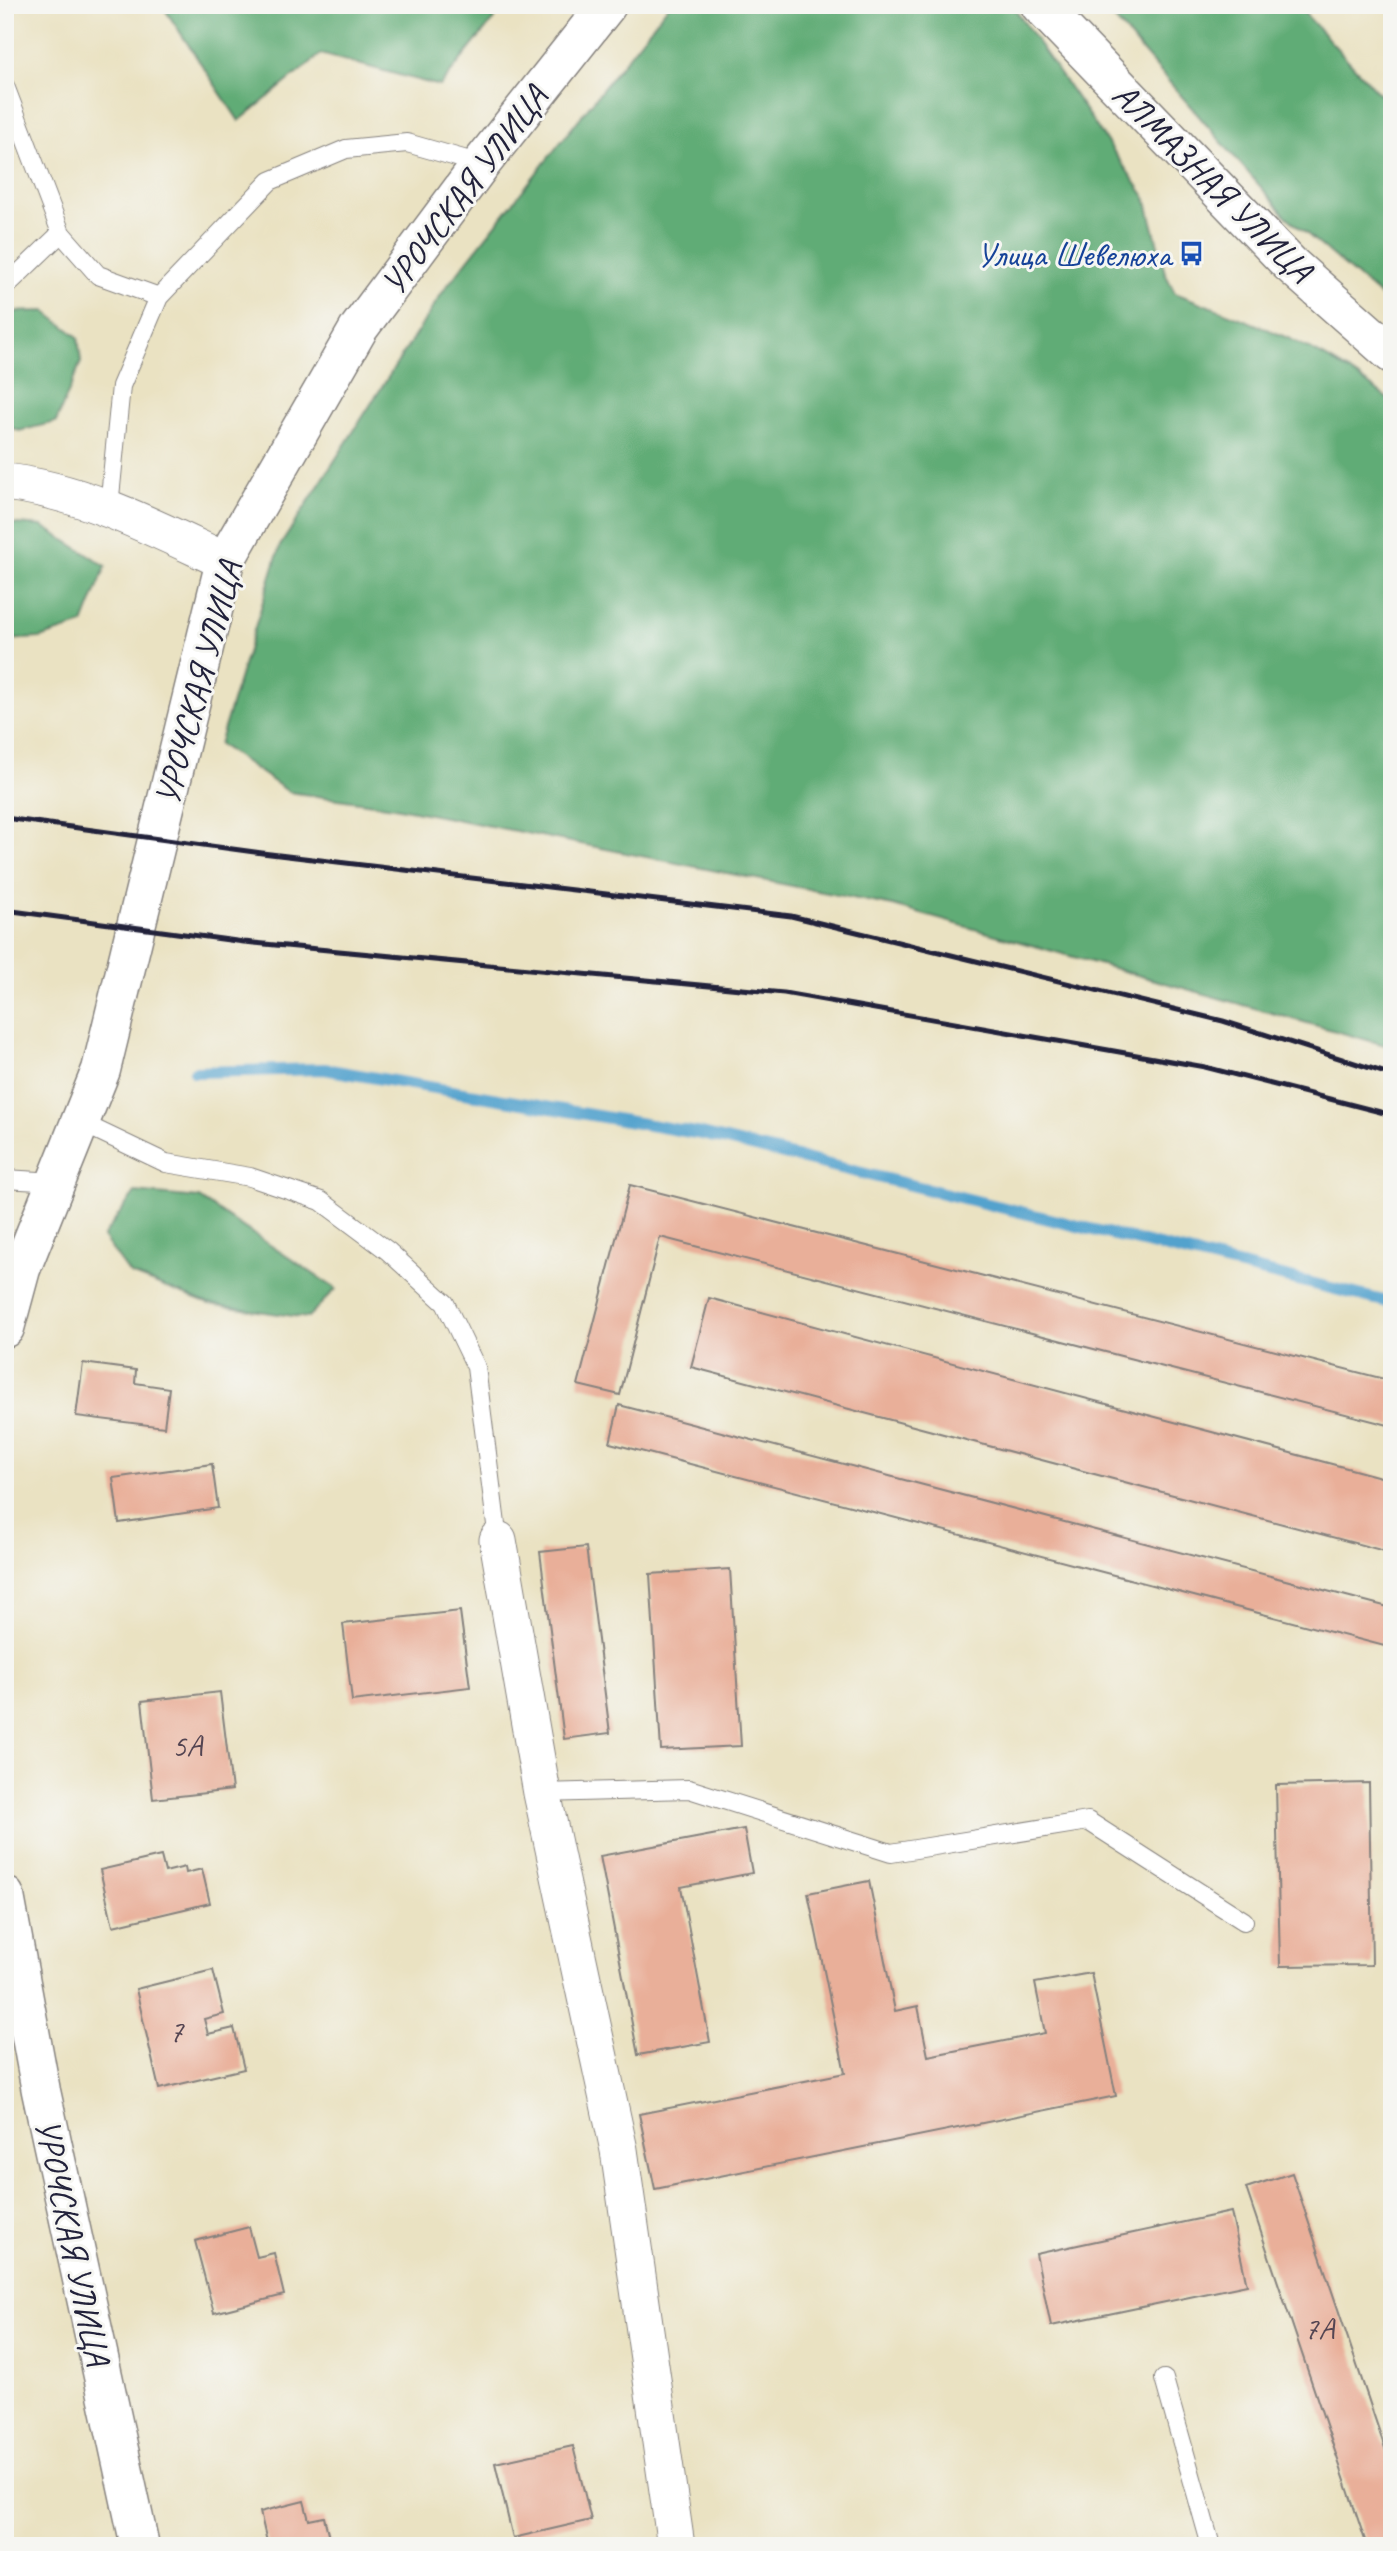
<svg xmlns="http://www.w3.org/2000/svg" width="1397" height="2551" font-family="Caveat,sans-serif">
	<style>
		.forest { fill: #60ac76; stroke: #416758; stroke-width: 2 }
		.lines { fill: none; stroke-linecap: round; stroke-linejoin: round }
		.stream { stroke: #53a2cd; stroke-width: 12 }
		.building { fill: #e9af99 }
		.service-casing { stroke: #86827e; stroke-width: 20 }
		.minor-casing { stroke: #86827e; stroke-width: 39 }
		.tertiary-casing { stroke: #86827e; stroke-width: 41 }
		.primary-casing { stroke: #86827e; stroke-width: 41 }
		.service { stroke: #fff; stroke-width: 18 }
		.minor { stroke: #fff; stroke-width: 37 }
		.tertiary { stroke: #fff; stroke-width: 38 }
		.primary { stroke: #fff; stroke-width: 38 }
		.rail { stroke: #22223b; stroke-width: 5 }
		.labels { text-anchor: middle; stroke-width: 6; stroke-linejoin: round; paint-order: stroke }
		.number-label { font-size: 32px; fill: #544552 }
		.street-label { font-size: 35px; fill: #22223b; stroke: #f6f6f2 }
		.transit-label { font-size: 35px; fill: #164399; stroke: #f6f6f2; text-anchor: end }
	</style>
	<rect width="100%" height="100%" fill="#f6f6f2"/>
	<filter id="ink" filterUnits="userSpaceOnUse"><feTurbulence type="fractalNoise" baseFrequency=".0143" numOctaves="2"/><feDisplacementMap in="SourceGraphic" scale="14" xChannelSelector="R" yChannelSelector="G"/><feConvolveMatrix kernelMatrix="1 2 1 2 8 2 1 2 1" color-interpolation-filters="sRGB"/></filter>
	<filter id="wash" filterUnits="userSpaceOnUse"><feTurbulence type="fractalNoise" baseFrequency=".00686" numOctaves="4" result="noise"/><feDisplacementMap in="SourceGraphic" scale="28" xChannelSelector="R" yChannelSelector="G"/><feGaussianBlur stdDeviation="1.57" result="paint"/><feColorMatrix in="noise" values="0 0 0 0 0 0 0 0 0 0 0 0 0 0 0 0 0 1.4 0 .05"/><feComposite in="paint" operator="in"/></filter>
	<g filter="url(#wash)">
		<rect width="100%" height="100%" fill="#eae2c2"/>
		<g class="forest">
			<path d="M162 5H505L440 86 321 54 239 121Z"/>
			<path d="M669 5H1012L1146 198 1165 273 1175 293C1258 325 1321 345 1392 402V1047L893 906 394 807 289 792 219 744 280 546 444 290Z"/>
			<path d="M1102 5H1297L1392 108V306L1286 216Z"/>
			<path d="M45 311 78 337 81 362 56 422 19 431 5 425V312Z"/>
			<path d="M5 523 42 526 106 566 83 624 40 638 5 640Z"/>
			<path d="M135 1192 199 1198 336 1289 307 1318 209 1304 130 1274 103 1237Z"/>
		</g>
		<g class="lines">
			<path class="stream" d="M195 1072 324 1069 702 1134 1392 1303"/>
		</g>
		<g id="blocks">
			<g class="building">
				<path d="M630 1185 1392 1381V1426L660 1237 620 1395 578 1385Z"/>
				<path d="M709 1298 1392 1480V1553L691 1367Z"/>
				<path d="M83 1363 136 1370 135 1383 169 1388 164 1427 76 1416Z"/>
				<path d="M619 1405 1392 1608V1648L610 1443Z"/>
				<path d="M212 1464 218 1508 119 1523 113 1478Z"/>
				<path d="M586 1547 610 1733 564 1739 540 1552Z"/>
				<path d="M730 1569 741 1746 661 1750 650 1574Z"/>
				<path d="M460 1611 470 1687 352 1701 343 1624Z"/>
				<path d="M220 1692 232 1790 153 1799 142 1701Z"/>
				<path d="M1369 1783 1372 1965 1280 1966 1276 1785Z"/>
				<path d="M744 1829 752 1873 681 1887 710 2042 638 2055 600 1856Z"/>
				<path d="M161 1856 165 1872 185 1867 186 1873 202 1869 210 1903 113 1926 100 1870Z"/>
				<path d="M869 1881 895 2011 918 2006 928 2056 1045 2033 1035 1983 1091 1973 1116 2096 655 2189 639 2114 845 2073 808 1893Z"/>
				<path d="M213 1970 224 2014 204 2019 208 2034 234 2028 244 2069 159 2089 136 1989Z"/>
				<path d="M1292 2173 1392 2469V2546H1367L1246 2188Z"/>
				<path d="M1231 2212 1247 2285 1051 2326 1036 2254Z"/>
				<path d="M249 2227 257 2257 274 2253 284 2295 214 2313 195 2241Z"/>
				<path d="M573 2446 591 2520 513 2538 495 2463Z"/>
				<path d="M304 2501 309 2520 324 2517 331 2546H268L260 2512Z"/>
			</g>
		</g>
	</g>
	<g filter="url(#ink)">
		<use href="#blocks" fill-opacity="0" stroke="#86827e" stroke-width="2"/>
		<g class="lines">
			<defs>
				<g id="service">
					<path d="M5 86 61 233 98 275 159 297"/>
					<path d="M5 287 61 233"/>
					<path d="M109 507 121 386 159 297 270 181 346 149 407 143 481 164"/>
					<path d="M80 1122 166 1163 250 1177 321 1201 388 1251 445 1303 476 1367 498 1540"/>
					<path d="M5 1179 56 1182"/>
					<path d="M542 1793 689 1789 891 1853 1088 1821 1244 1921"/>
					<path d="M1164 2379 1211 2546"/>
				</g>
				<g id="minor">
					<path d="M5 482C84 491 154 528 225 561"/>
					<path d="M498 1540 542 1793 619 2150 676 2546"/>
				</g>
				<path id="tertiary" d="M1040 5 1290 264 1392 354"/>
				<g id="primary">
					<path d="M5 1328 21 1269 101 1070 225 561 359 328 481 164 607 5"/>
					<path d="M5 1896 41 2091 140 2546"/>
				</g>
			</defs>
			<use href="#service" class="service-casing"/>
			<use href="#minor" class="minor-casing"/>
			<use href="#tertiary" class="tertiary-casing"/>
			<use href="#primary" class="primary-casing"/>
			<use href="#service" class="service"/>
			<use href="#minor" class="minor"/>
			<use href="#tertiary" class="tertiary"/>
			<use href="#primary" class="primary"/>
			<g class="rail">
				<path d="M5 818 262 853 791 916 1223 1021 1392 1075"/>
				<path d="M5 910 244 942 784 993 1205 1067 1392 1115"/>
			</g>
		</g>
	</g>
	<defs>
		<symbol id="bus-bare" viewBox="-9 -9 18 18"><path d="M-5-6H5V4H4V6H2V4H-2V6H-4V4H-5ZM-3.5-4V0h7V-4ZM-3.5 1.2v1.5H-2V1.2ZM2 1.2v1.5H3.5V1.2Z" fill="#1a4fb4" stroke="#f6f6f2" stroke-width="2.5" paint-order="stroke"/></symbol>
	</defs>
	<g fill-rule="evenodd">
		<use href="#bus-bare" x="1174" y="236" width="35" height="35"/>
	</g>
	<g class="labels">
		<g class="number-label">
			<text x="187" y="1756">5А</text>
			<text x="176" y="2042">7</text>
			<text x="1319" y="2339">7А</text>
		</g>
		<g class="street-label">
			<text transform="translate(1213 182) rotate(45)" y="12">АЛМАЗНАЯ УЛИЦА</text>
			<text transform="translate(464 190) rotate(-53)" y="12">УРОЧСКАЯ УЛИЦА</text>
			<text transform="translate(198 683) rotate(-75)" y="12">УРОЧСКАЯ УЛИЦА</text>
			<text transform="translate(73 2242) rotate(78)" y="12">УРОЧСКАЯ УЛИЦА</text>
		</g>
		<g class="transit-label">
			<text x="1171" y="266">Улица Шевелюха</text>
		</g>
	</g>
	<rect width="1397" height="2551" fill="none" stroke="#f6f6f2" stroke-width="28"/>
</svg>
